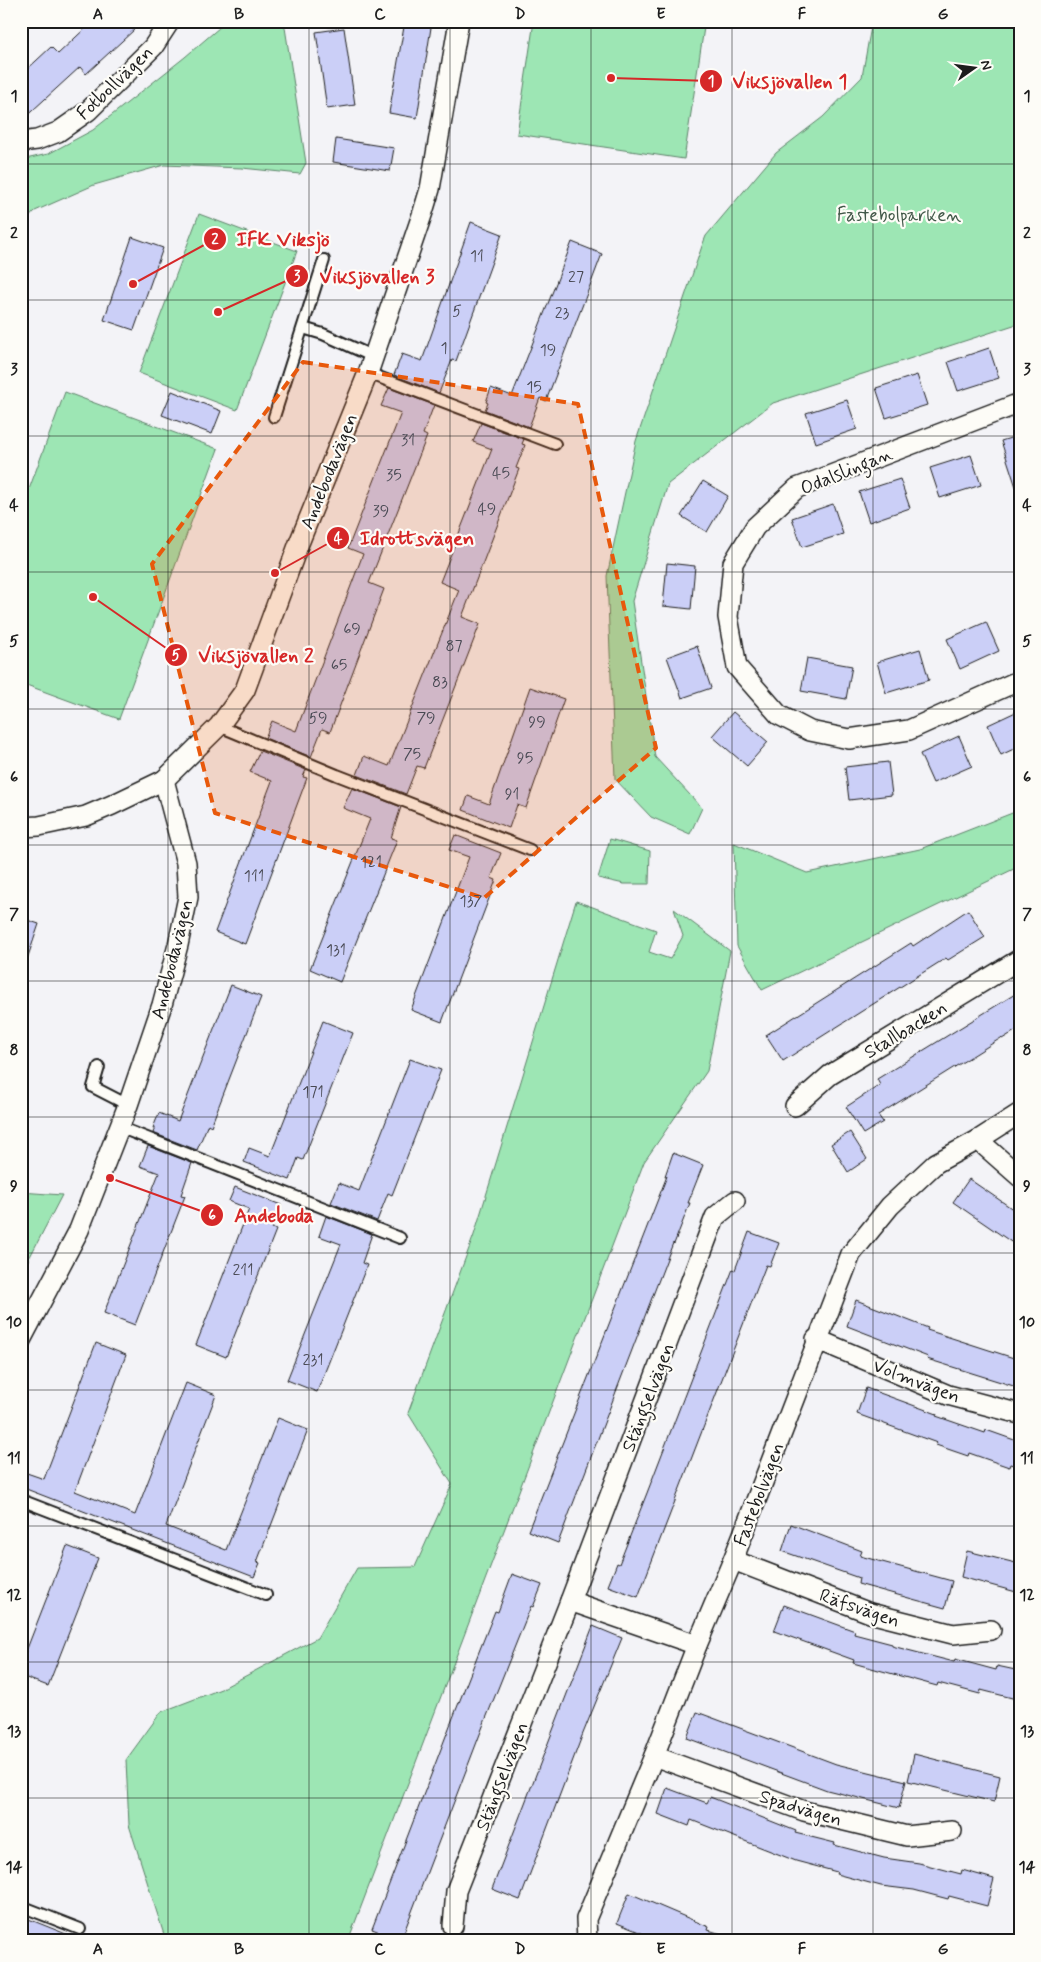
<svg xmlns="http://www.w3.org/2000/svg" width="1041" height="1962" font-family="Mynerve,sans-serif">
	<style>
		.green { fill: #9de6b4; stroke: #5c8168 }
		.building { fill: #cbcff7; stroke: #1c1c1c }
		.lines { fill: none; stroke-linecap: round; stroke-linejoin: round }
		.service-casing { stroke: #1c1c1c; stroke-width: 14 }
		.minor-casing { stroke: #1c1c1c; stroke-width: 22 }
		.service { stroke: #fdfcf7; stroke-width: 10 }
		.minor { stroke: #fdfcf7; stroke-width: 19 }
		.marked { fill: #e8590c; fill-opacity: 0.2; stroke: #e8590c; stroke-width: 4; stroke-dasharray: 10 6; stroke-linejoin: round }
		.grid { fill: none; stroke: #1c1c1c; stroke-width: 1; stroke-opacity: 0.55 }
		.labels { text-anchor: middle; stroke-width: 4.5; stroke-linejoin: round; paint-order: stroke }
		.number-label { font-size: 16px; fill: #484953 }
		.street-label { font-size: 19px; fill: #1c1c1c; stroke: #fdfcf7 }
		.park-label { font-size: 19px; fill: #43594a; stroke: #fdfcf7 }
		.leader { fill: none; stroke: #d62828; stroke-width: 2 }
		.callout-dot { fill: #d62828; stroke: #fdfcf7; stroke-width: 2 }
		.mark-label { font-size: 15px; text-anchor: middle; font-weight: bold; fill: #fff }
		.callout-label { font-size: 20px; text-anchor: middle; font-weight: bold; fill: #d62828; stroke: #fdfcf7; stroke-width: 4.5; stroke-linejoin: round; paint-order: stroke }
		.neatline { fill: none; stroke: #1c1c1c; stroke-width: 2 }
		.grid-label { font-size: 16px; text-anchor: middle; font-weight: bold; fill: #1c1c1c }
	</style>
	<rect width="100%" height="100%" fill="#f3f3f7"/>
	<filter id="ink" filterUnits="userSpaceOnUse"><feTurbulence type="fractalNoise" baseFrequency=".02" numOctaves="2"/><feDisplacementMap in="SourceGraphic" scale="10" xChannelSelector="R" yChannelSelector="G"/><feConvolveMatrix kernelMatrix="1 2 1 2 8 2 1 2 1" color-interpolation-filters="sRGB"/></filter>
	<g filter="url(#ink)">
		<g class="green">
			<path d="M227 21H284L306 163 300 174 242 168 164 165 94 185 35 211 21 226V160L48 154 93 130 185 57Z"/>
			<path d="M534 21H705L684 159 517 134Z"/>
			<path d="M872 21H1020V323L773 403 668 484 632 601 655 757 702 808 690 834 651 817 615 779 607 576 636 441 702 246 706 236 776 153 823 117 862 77Z"/>
			<path d="M199 214 297 251 237 410 139 373Z"/>
			<path d="M65 392 218 449 119 719 21 683V511Z"/>
			<path d="M1020 810V866L762 990 737 946 734 843 807 873 920 849Z"/>
			<path d="M610 839 650 851 649 884H624L598 878Z"/>
			<path d="M576 901 656 930 649 952 670 959 683 936 674 909 730 951 707 1071 644 1162 348 1941H166L129 1825 126 1760 161 1712 221 1689 317 1638 357 1568 415 1567 452 1484 408 1413 474 1235Z"/>
			<path d="M21 1192 62 1195 21 1274Z"/>
		</g>
		<g class="building">
			<path d="M93 21H126L134 30 86 74 80 67 21 121V75L51 47 58 54Z"/>
			<path d="M405 21H432L417 118 389 113Z"/>
			<path d="M344 28 355 105 327 109 316 32Z"/>
			<path d="M336 139 394 148 390 171 333 162Z"/>
			<path d="M471 222 502 234 456 361 452 360 439 393 394 375 402 354 422 361Z"/>
			<path d="M132 237 163 248 134 330 104 320Z"/>
			<path d="M572 242 602 254 546 401 540 398 529 427 485 410 488 403 486 402 491 388 512 396Z"/>
			<path d="M989 348 999 378 958 391 948 362Z"/>
			<path d="M917 375 927 405 886 418 876 388Z"/>
			<path d="M389 388 434 405 423 434 427 436 369 583 384 589 330 732 322 729 311 757 265 738 272 721 296 731 363 554 348 548 401 413 381 406Z"/>
			<path d="M172 391 221 411 212 434 162 415Z"/>
			<path d="M847 400 857 429 816 443 806 413Z"/>
			<path d="M481 423 524 439 522 444 525 445 516 468 519 469 462 617 480 624 424 768 417 766 406 794 357 775 364 756 389 766 459 590 440 582 492 449 473 442Z"/>
			<path d="M1020 435V489L1017 490 1001 441Z"/>
			<path d="M971 455 981 485 940 498 930 468Z"/>
			<path d="M900 479 910 508 869 522 859 492Z"/>
			<path d="M703 481 728 496 707 532 681 516Z"/>
			<path d="M833 504 843 534 802 547 792 518Z"/>
			<path d="M667 563 695 566 691 609 663 606Z"/>
			<path d="M986 622 999 651 960 669 947 639Z"/>
			<path d="M697 646 711 688 682 698 667 657Z"/>
			<path d="M920 649 929 680 886 693 877 662Z"/>
			<path d="M807 658 852 666 846 699 801 691Z"/>
			<path d="M530 687 564 699 526 808 517 805 509 828 463 810 468 796 489 804Z"/>
			<path d="M1020 710V746L1001 755 988 725Z"/>
			<path d="M733 712 768 742 747 766 712 736Z"/>
			<path d="M959 736 972 766 933 783 920 754Z"/>
			<path d="M260 751 306 770 303 777 307 778 245 944 215 932 272 781 250 772Z"/>
			<path d="M888 762 892 795 849 800 845 767Z"/>
			<path d="M352 788 401 807 391 838 397 840 340 982 310 969 370 819 343 808Z"/>
			<path d="M455 835 501 853 491 878 496 880 442 1022 411 1010 469 857 449 850Z"/>
			<path d="M968 910 985 937 948 960 946 958 783 1061 766 1035 911 943 913 946Z"/>
			<path d="M21 918 39 924 24 968H21Z"/>
			<path d="M231 985 261 997 211 1126 208 1124 197 1150 153 1133 155 1128H153L159 1113 178 1121Z"/>
			<path d="M1020 991V1028L1002 1039 1001 1038 878 1115 883 1122 863 1134 846 1107 880 1085 877 1079Z"/>
			<path d="M323 1021 353 1033 303 1160 298 1158 290 1180 244 1162 249 1148 270 1156Z"/>
			<path d="M410 1059 441 1070 392 1195 388 1193 377 1221 331 1203 339 1183 359 1191Z"/>
			<path d="M850 1132 867 1159 848 1172 831 1144Z"/>
			<path d="M148 1146 192 1163 181 1195 185 1196 135 1325 104 1313 159 1173 140 1166Z"/>
			<path d="M673 1153 703 1165 688 1203H690L674 1244 673 1243 558 1543 528 1531 667 1176H665Z"/>
			<path d="M969 1179 1020 1214V1248L953 1202Z"/>
			<path d="M235 1187 281 1205 272 1228 276 1230 226 1357 196 1345 249 1209 229 1201Z"/>
			<path d="M326 1216 372 1234 362 1263 367 1265 317 1392 287 1380 341 1244 319 1236Z"/>
			<path d="M749 1232 779 1243 770 1266 766 1265 638 1597 608 1586 617 1563 619 1564 647 1493 733 1269 735 1270Z"/>
			<path d="M856 1300 928 1328 927 1330 1020 1360V1388L927 1359 928 1357 847 1326Z"/>
			<path d="M96 1343 126 1355 75 1491 135 1515 186 1383 216 1395 166 1526 226 1550 278 1418 308 1430 257 1562 260 1563 254 1577 21 1487V1471L44 1479Z"/>
			<path d="M866 1388 937 1414 936 1416 985 1433 986 1430 1020 1442V1467L1010 1464 1009 1467 969 1453 968 1456 936 1445 937 1443 857 1414Z"/>
			<path d="M791 1524 862 1551 860 1556 952 1581 945 1608 858 1584 859 1578 782 1551Z"/>
			<path d="M67 1546 98 1558 48 1686 21 1676V1664Z"/>
			<path d="M967 1551 1020 1564V1593L961 1577Z"/>
			<path d="M512 1574 542 1585 533 1607 531 1606 485 1721 401 1940 372 1929 449 1728 495 1611 498 1612Z"/>
			<path d="M784 1605 855 1631 854 1634 892 1644V1646L954 1662 955 1659 996 1670 997 1666 1020 1671V1700L981 1690 980 1694 938 1683 937 1686 853 1663 854 1660 774 1631Z"/>
			<path d="M593 1626 622 1638 582 1736 520 1900 492 1889Z"/>
			<path d="M697 1712 836 1764 906 1781 899 1808 827 1790 687 1738Z"/>
			<path d="M914 1754 1000 1776 994 1802 908 1781Z"/>
			<path d="M667 1788 707 1803 710 1797 796 1831 795 1833 835 1843 834 1845 884 1858 919 1863 961 1874 962 1870 994 1879 987 1906 949 1896 948 1899 914 1890 881 1886 836 1874 837 1872 796 1861 691 1820 689 1826 658 1814Z"/>
			<path d="M629 1893 709 1927 708 1930 732 1937 731 1941H661L617 1923Z"/>
			<path d="M21 1916 81 1940V1941H42L21 1933Z"/>
		</g>
		<g class="lines">
			<defs>
				<g id="service">
					<path d="M303 328 323 334 374 357"/>
					<path d="M368 373 555 444"/>
					<path d="M274 417 324 260"/>
					<path d="M219 726 337 775 530 850"/>
					<path d="M99 1067 93 1087 128 1105"/>
					<path d="M119 1127 400 1238"/>
					<path d="M21 1500 266 1595"/>
					<path d="M21 1906 80 1929"/>
				</g>
				<g id="minor">
					<path d="M21 142 37 140 58 132 88 111 153 47 170 21"/>
					<path d="M1020 403 797 488 755 527 733 563 728 617 737 667 779 715 810 731 849 739 909 730 1020 680"/>
					<path d="M21 827 39 826 86 816 112 805 164 780 219 726 245 690 299 543 368 373 423 212 430 189 459 21"/>
					<path d="M795 1106 830 1075 1020 959"/>
					<path d="M978 1140 1020 1177"/>
					<path d="M816 1339 948 1395 1020 1414"/>
					<path d="M21 1340 79 1230 128 1105 162 1005 178 945 188 897 186 863 164 780"/>
					<path d="M733 1560 870 1613 953 1634 991 1630"/>
					<path d="M570 1601 697 1645"/>
					<path d="M654 1756 804 1811 907 1836 952 1831"/>
					<path d="M453 1926 456 1891 570 1601 715 1217 735 1201"/>
					<path d="M587 1941 586 1919 654 1756 697 1645 733 1560 851 1254 890 1206 936 1163 978 1140 1020 1113"/>
				</g>
			</defs>
			<use href="#service" class="service-casing"/>
			<use href="#minor" class="minor-casing"/>
			<use href="#service" class="service"/>
			<use href="#minor" class="minor"/>
		</g>
	</g>
	<path class="marked" d="M303 362 578 404 656 748 484 898 215 813 152 564Z"/>
	<path class="grid" d="M168 21V1941M309 21V1941M450 21V1941M591 21V1941M732 21V1941M873 21V1941M21 164H1020M21 300H1020M21 436H1020M21 572H1020M21 709H1020M21 845H1020M21 981H1020M21 1117H1020M21 1253H1020M21 1390H1020M21 1526H1020M21 1662H1020M21 1798H1020"/>
	<g class="labels">
		<g class="number-label">
			<text x="477" y="261">11</text>
			<text x="576" y="282">27</text>
			<text x="457" y="316">5</text>
			<text x="562" y="318">23</text>
			<text x="444" y="353">1</text>
			<text x="548" y="355">19</text>
			<text x="534" y="392">15</text>
			<text x="408" y="445">31</text>
			<text x="501" y="478">45</text>
			<text x="394" y="480">35</text>
			<text x="487" y="514">49</text>
			<text x="381" y="516">39</text>
			<text x="352" y="634">69</text>
			<text x="454" y="651">87</text>
			<text x="339" y="670">65</text>
			<text x="440" y="687">83</text>
			<text x="318" y="723">59</text>
			<text x="426" y="723">79</text>
			<text x="537" y="727">99</text>
			<text x="412" y="759">75</text>
			<text x="525" y="763">95</text>
			<text x="512" y="799">91</text>
			<text x="371" y="867">121</text>
			<text x="254" y="881">111</text>
			<text x="471" y="906">137</text>
			<text x="336" y="955">131</text>
			<text x="313" y="1097">171</text>
			<text x="243" y="1275">211</text>
			<text x="313" y="1365">231</text>
		</g>
		<g class="street-label">
			<text transform="translate(114 82) rotate(-44)" y="7">Fotbollvägen</text>
			<text transform="translate(846 470) rotate(-22)" y="7">Odalslingan</text>
			<text transform="translate(328 471) rotate(-68)" y="7">Andebodavägen</text>
			<text transform="translate(171 959) rotate(-76)" y="7">Andebodavägen</text>
			<text transform="translate(905 1029) rotate(-31)" y="7">Stallbacken</text>
			<text transform="translate(917 1380) rotate(21)" y="7">Volmvägen</text>
			<text transform="translate(647 1397) rotate(-69)" y="7">Stängselvägen</text>
			<text transform="translate(758 1494) rotate(-69)" y="7">Fastebolvägen</text>
			<text transform="translate(860 1607) rotate(19)" y="7">Räfsvägen</text>
			<text transform="translate(501 1776) rotate(-69)" y="7">Stängselvägen</text>
			<text transform="translate(801 1807) rotate(17)" y="7">Spadvägen</text>
		</g>
		<g class="park-label">
			<text x="899" y="221">Fastebolparken</text>
		</g>
	</g>
	<path class="leader" d="M611 78L711 81M133 284L215 239M218 312L297 276M275 573L338 538M93 597L176 655M110 1178L212 1215"/>
	<g class="callout-dot">
		<circle cx="611" cy="78" r="5"/>
		<circle cx="133" cy="284" r="5"/>
		<circle cx="218" cy="312" r="5"/>
		<circle cx="275" cy="573" r="5"/>
		<circle cx="93" cy="597" r="5"/>
		<circle cx="110" cy="1178" r="5"/>
		<circle cx="711" cy="81" r="12"/>
		<circle cx="215" cy="239" r="12"/>
		<circle cx="297" cy="276" r="12"/>
		<circle cx="338" cy="538" r="12"/>
		<circle cx="176" cy="655" r="12"/>
		<circle cx="212" cy="1215" r="12"/>
	</g>
	<g class="mark-label">
		<text x="711" y="86">1</text>
		<text x="215" y="244">2</text>
		<text x="297" y="281">3</text>
		<text x="338" y="543">4</text>
		<text x="176" y="660">5</text>
		<text x="212" y="1220">6</text>
	</g>
	<g class="callout-label">
		<text x="790" y="88">Viksjövallen 1</text>
		<text x="283" y="246">IFK Viksjö</text>
		<text x="377" y="283">Viksjövallen 3</text>
		<text x="417" y="545">Idrottsvägen</text>
		<text x="256" y="662">Viksjövallen 2</text>
		<text x="274" y="1222">Andeboda</text>
	</g>
	<rect width="1041" height="1962" fill="none" stroke="#fdfcf7" stroke-width="55"/>
	<g transform="translate(974 68) rotate(76)" stroke="#fdfcf7" stroke-width="4" paint-order="stroke">
	<path d="M0-4L9 19L0 12L-9 19Z" fill="#1c1c1c"/>
	<text y="-8" font-size="14" font-weight="bold" text-anchor="middle" fill="#1c1c1c">N</text>
	</g>
	<rect x="28" y="28" width="986" height="1906" class="neatline"/>
	<g class="grid-label">
		<text x="98" y="19">A</text>
		<text x="239" y="19">B</text>
		<text x="380" y="19">C</text>
		<text x="520" y="19">D</text>
		<text x="661" y="19">E</text>
		<text x="802" y="19">F</text>
		<text x="943" y="19">G</text>
		<text x="14" y="101">1</text>
		<text x="1027" y="101">1</text>
		<text x="14" y="238">2</text>
		<text x="1027" y="238">2</text>
		<text x="14" y="374">3</text>
		<text x="1027" y="374">3</text>
		<text x="14" y="510">4</text>
		<text x="1027" y="510">4</text>
		<text x="14" y="646">5</text>
		<text x="1027" y="646">5</text>
		<text x="14" y="782">6</text>
		<text x="1027" y="782">6</text>
		<text x="14" y="919">7</text>
		<text x="1027" y="919">7</text>
		<text x="14" y="1055">8</text>
		<text x="1027" y="1055">8</text>
		<text x="14" y="1191">9</text>
		<text x="1027" y="1191">9</text>
		<text x="14" y="1327">10</text>
		<text x="1027" y="1327">10</text>
		<text x="14" y="1463">11</text>
		<text x="1027" y="1463">11</text>
		<text x="14" y="1600">12</text>
		<text x="1027" y="1600">12</text>
		<text x="14" y="1736">13</text>
		<text x="1027" y="1736">13</text>
		<text x="14" y="1872">14</text>
		<text x="1027" y="1872">14</text>
		<text x="98" y="1954">A</text>
		<text x="239" y="1954">B</text>
		<text x="380" y="1954">C</text>
		<text x="520" y="1954">D</text>
		<text x="661" y="1954">E</text>
		<text x="802" y="1954">F</text>
		<text x="943" y="1954">G</text>
	</g>
</svg>
